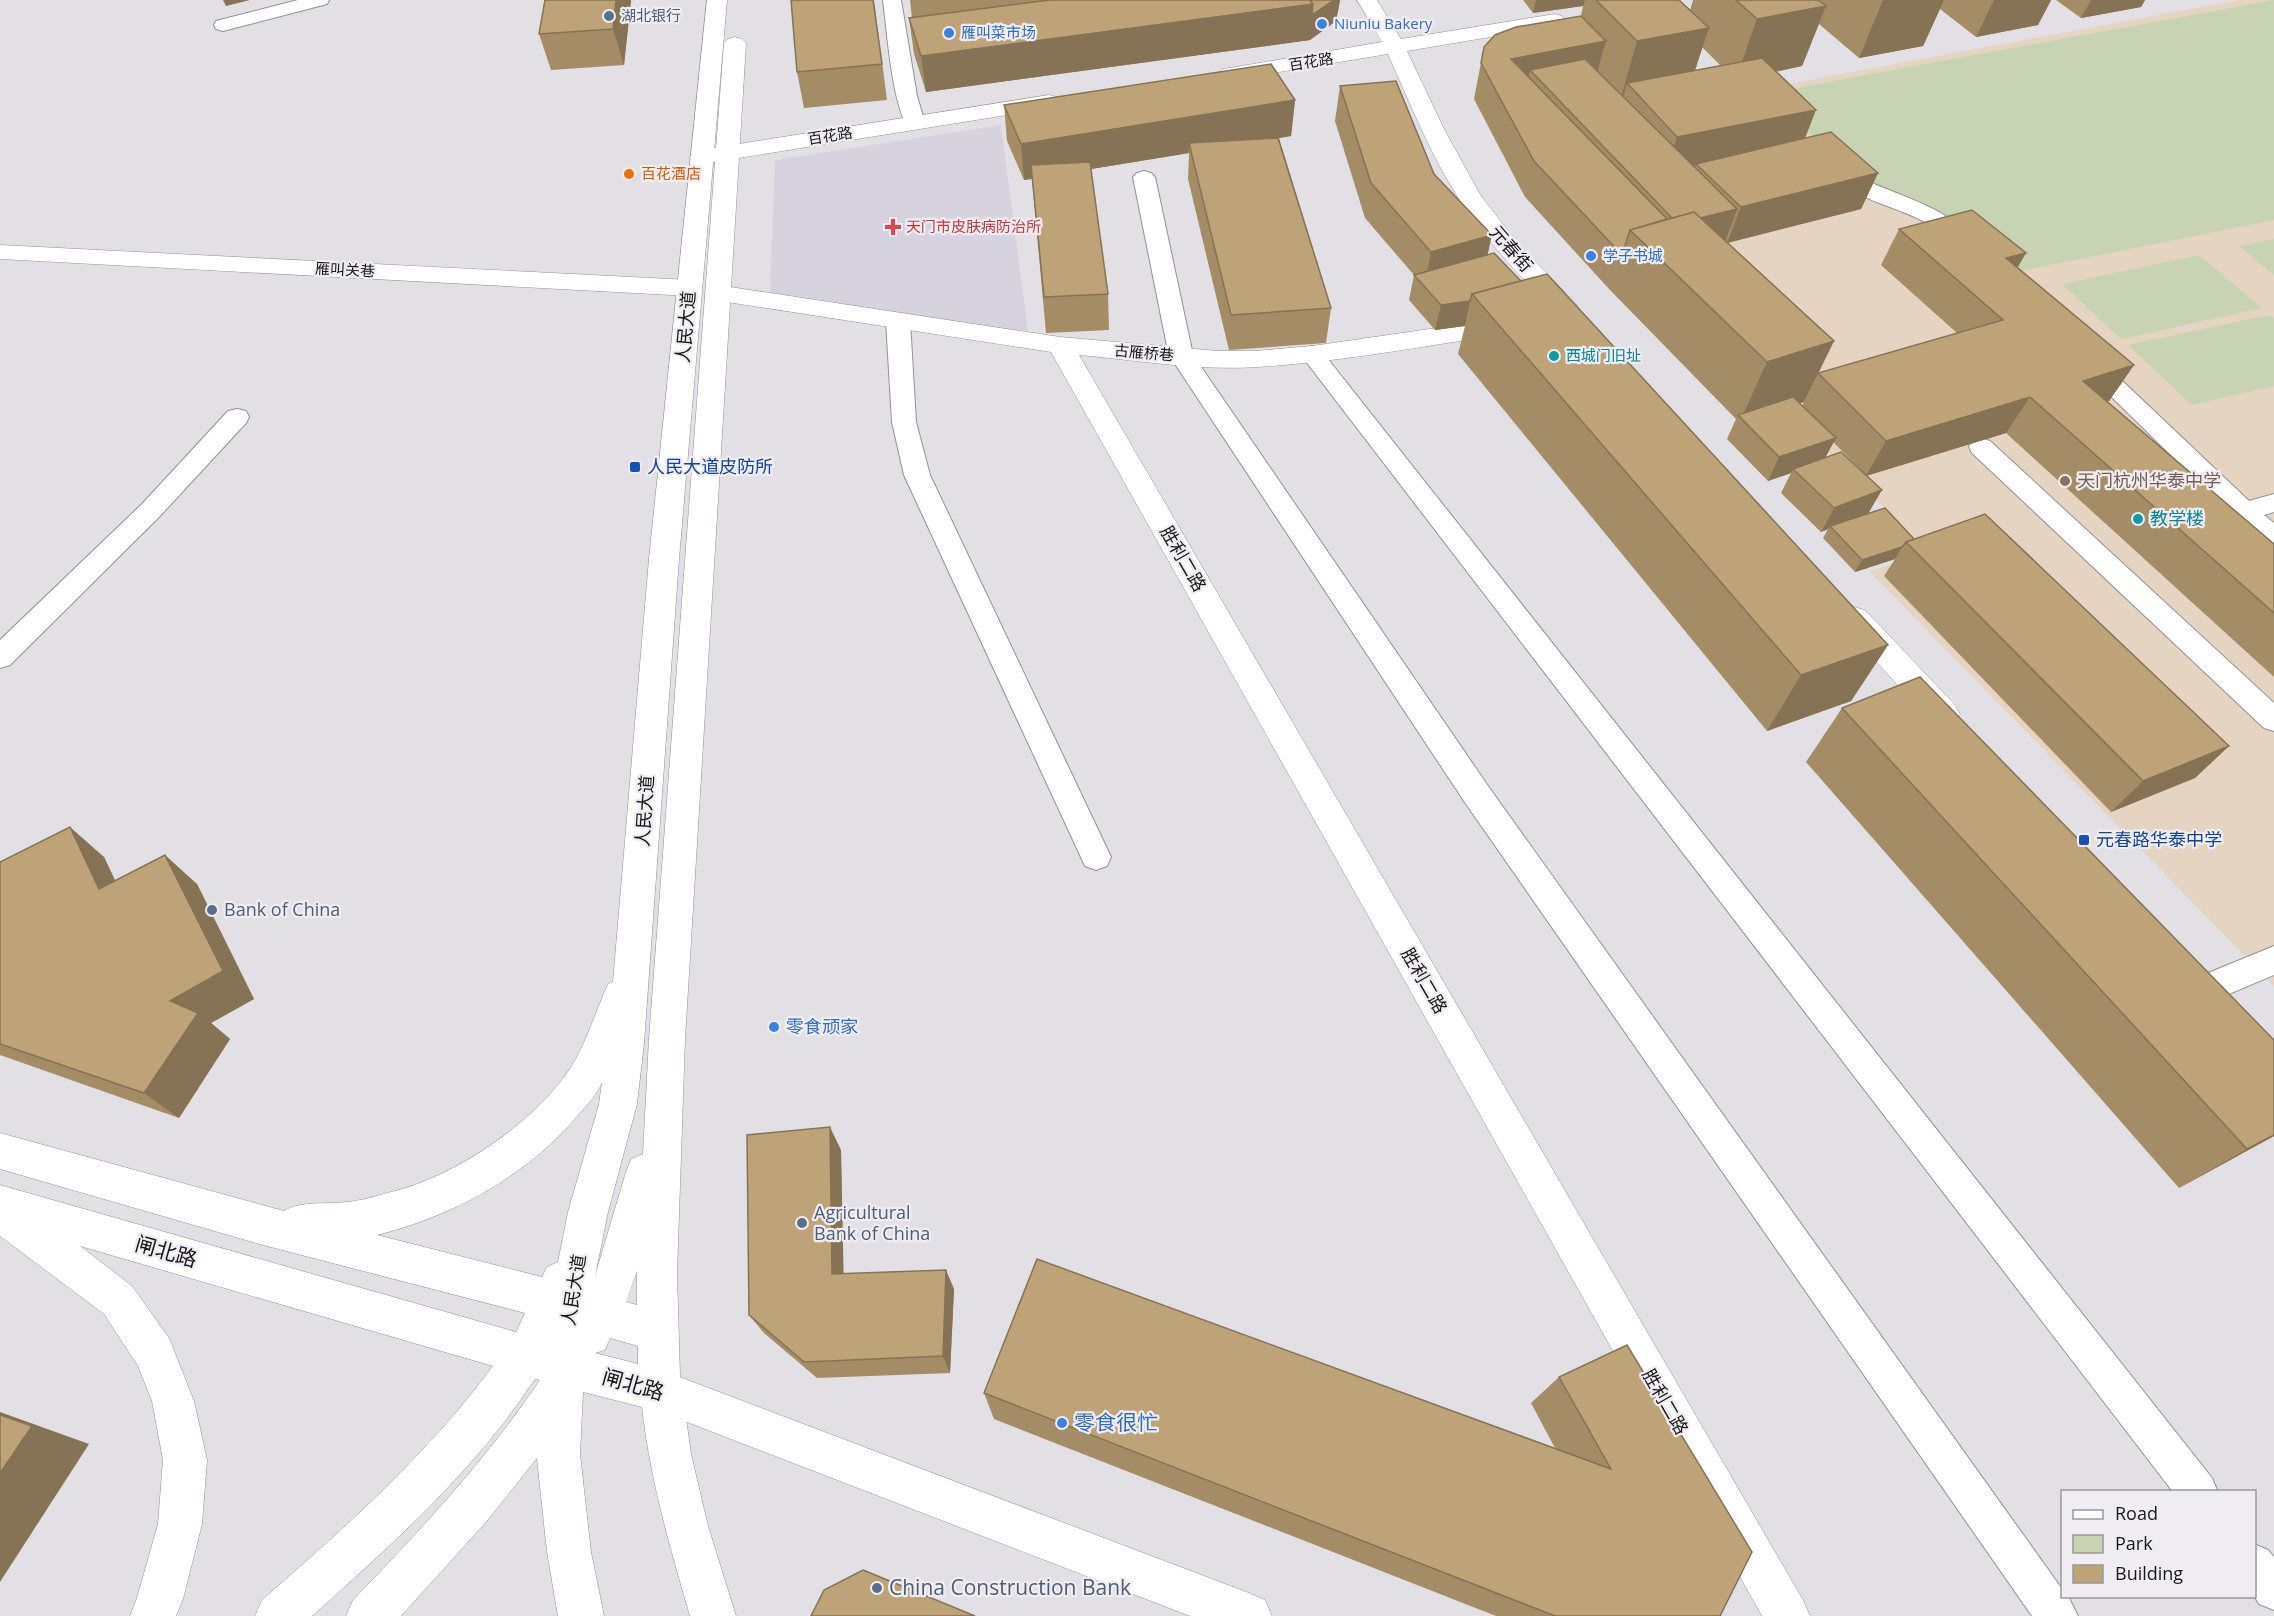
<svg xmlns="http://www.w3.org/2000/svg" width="2274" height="1616" font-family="'Open Sans','Noto Sans SC',sans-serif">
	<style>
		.built { fill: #d6d3de }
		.education { fill: #e6d4c3 }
		.green { fill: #c7d3b3 }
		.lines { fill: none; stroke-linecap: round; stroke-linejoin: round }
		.lane-casing { stroke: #929195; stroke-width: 2 }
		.street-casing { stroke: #929195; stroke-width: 1 }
		.secondary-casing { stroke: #929195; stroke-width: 1 }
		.lane { fill: #fff; fill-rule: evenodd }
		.street { fill: #fff; fill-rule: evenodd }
		.secondary { fill: #fff; fill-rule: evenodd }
		.wall { fill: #a48c67; fill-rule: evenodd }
		.shaded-wall { fill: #867254 }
		.building { fill: #bfa378; stroke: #867254; stroke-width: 1.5 }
		.service-dot { fill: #5c6f8a; stroke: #efedf2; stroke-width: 2 }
		.shop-dot { fill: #3f7fe0; stroke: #efedf2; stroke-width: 2 }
		.food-dot { fill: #e8710a; stroke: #efedf2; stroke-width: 2 }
		.health-dot { fill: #e0444e; stroke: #efedf2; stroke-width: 2 }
		.culture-dot { fill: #0f9aa8; stroke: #efedf2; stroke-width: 2 }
		.transit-dot { fill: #1a4fb4; stroke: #efedf2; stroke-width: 2 }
		.education-dot { fill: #8d6e63; stroke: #efedf2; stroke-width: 2 }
		.labels { text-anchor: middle; stroke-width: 4.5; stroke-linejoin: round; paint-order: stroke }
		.far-service-label { font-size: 15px; fill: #4e5e75; stroke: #efedf2; text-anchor: start }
		.far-shop-label { font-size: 15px; fill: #366cbe; stroke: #efedf2; text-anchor: start }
		.far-street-label { font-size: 15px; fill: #18181a; stroke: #efedf2 }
		.far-food-label { font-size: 15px; fill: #c56008; stroke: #efedf2; text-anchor: start }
		.far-health-label { font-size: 15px; fill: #be3a42; stroke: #efedf2; text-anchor: start }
		.far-culture-label { font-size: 15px; fill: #0d838f; stroke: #efedf2; text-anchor: start }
		.street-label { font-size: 18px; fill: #18181a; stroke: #efedf2 }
		.transit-label { font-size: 18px; fill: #164399; stroke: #efedf2; text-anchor: start }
		.education-label { font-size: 18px; fill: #785e54; stroke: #efedf2; text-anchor: start }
		.culture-label { font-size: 18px; fill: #0d838f; stroke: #efedf2; text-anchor: start }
		.service-label { font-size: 18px; fill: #4e5e75; stroke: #efedf2; text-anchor: start }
		.shop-label { font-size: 18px; fill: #366cbe; stroke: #efedf2; text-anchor: start }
		.near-street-label { font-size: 21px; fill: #18181a; stroke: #efedf2 }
		.near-shop-label { font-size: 21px; fill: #366cbe; stroke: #efedf2; text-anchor: start }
		.near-service-label { font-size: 21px; fill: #4e5e75; stroke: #efedf2; text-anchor: start }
	</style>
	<rect width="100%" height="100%" fill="#e2e0e5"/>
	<path class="built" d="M1001 125 1028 331 770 294 775 160Z"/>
	<path class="education" d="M2238 0H2274V986L1870 572 1926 550 1787 411 1810 402 1671 264 1606 118Z"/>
	<g class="green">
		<path d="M2274 0V220L2005 274 1835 158 1768 93Z"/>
		<path d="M2274 239V275L2239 246Z"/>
		<path d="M2199 255 2262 308 2121 339 2062 284Z"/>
		<path d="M2269 315 2274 318V386L2192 405 2128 345Z"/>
	</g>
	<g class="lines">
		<defs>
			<g id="lane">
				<path d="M298 0H329L327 4 223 31 216 29 214 25 216 21Z"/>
				<path d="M883 0H901L917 96 925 123 922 127H908C892 104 887 31 883 0Z"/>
				<path d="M1837 164C1848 167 1855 175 1865 180 1904 198 1953 209 1978 246L1975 251C1953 256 1942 231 1925 222 1898 207 1844 196 1827 170L1830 166Z"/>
				<path d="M1144 171 1151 173 1155 177 1193 355 1488 786 2062 1589V1596H2068L2078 1616H2032L1466 804 1173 361 1169 356 1133 177 1137 173Z"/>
				<path d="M898 314 906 316 910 321 916 422 930 475 1111 857 1107 866 1096 870 1085 866 904 475 892 422 886 321 890 316Z"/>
				<path d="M1312 346 1320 349 2212 1478 2218 1492H2173L1304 359 1300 354 1304 349Z"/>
				<path d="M2087 352 2095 355 2249 501 2274 494V512L2264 515 2274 523V547L2265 545 2235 518 2079 365 2075 360 2079 355Z"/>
				<path d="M237 409 246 411 249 417 246 423 160 516 10 665 0 668V640L142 504 228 411Z"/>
				<path d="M1981 438 1990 441 2274 703V731L2264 728 1972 453 1969 447 1972 441Z"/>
				<path d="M2274 946V975L2203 1005 2191 1000 2187 990 2191 980Z"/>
				<path d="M2254 1544 2268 1550 2274 1557V1610L2259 1604 2254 1596Z"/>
			</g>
			<g id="street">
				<path d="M1357 0H1377L1401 39 1555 14 1562 16 1565 20 1562 24 1555 26 1407 51 1444 129 1481 196 1519 245 1576 304 1580 310 1576 316 1567 318 1558 316C1523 279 1487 242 1459 199 1430 154 1410 103 1388 54L1230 80 1222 79 1219 74 1222 69 1230 68 1382 42Z"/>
				<path d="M1049 95 1057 97 1060 102 1057 107 701 164 693 162 690 157 693 152 701 150Z"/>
				<path d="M0 245 690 280 699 283 702 288 699 293 690 296 0 259Z"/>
				<path d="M717 285 1060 337 1218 351H1255L1312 346 1506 318 1515 320 1519 326 1515 332 1506 334C1423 346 1340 362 1257 367 1198 371 1137 360 1079 355L1803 1600 1810 1616H1762L1051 352 708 299 705 293 708 287Z"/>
				<path d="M1854 607 1865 610 1955 705 1960 714 1955 723 1944 726 1933 723 1843 626 1839 618 1843 610Z"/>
				<path d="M661 1370 1249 1593 1265 1600 1272 1616H1190L661 1412 646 1406 640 1391 646 1376Z"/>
			</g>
			<path id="secondary" d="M707 0H727L679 559 644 1043 637 1104 608 1212 595 1276 626 1172 631 1159 643 1154 649 1039 724 43 728 39 735 37 742 39 746 43 685 1039 677 1273 680 1376 691 1454 708 1526 736 1616H690C670 1547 650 1479 642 1407L583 1392 580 1454 591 1552 604 1616H558L547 1552 537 1458 486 1522 401 1616H346L353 1600C420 1531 486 1460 540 1380L535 1379C523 1396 511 1414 497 1431 443 1499 377 1558 312 1616H255L262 1600C345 1528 427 1455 493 1366L80 1246 132 1286 169 1338 194 1401 207 1460 202 1524 183 1599 176 1616H130L137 1598 158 1524 163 1460 152 1401 138 1366 104 1314 0 1236V1185L516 1332 525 1313 263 1245 0 1169V1133L284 1211C303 1200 325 1205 346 1202 361 1201 376 1196 391 1192 453 1178 537 1121 571 1067 585 1046 597 1008 608 984L613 982 649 559ZM602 1082 599 1104 568 1212 558 1262 547 1267 542 1277 377 1235C453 1216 527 1176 578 1115 587 1105 597 1095 602 1082ZM637 1271V1305L626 1302ZM610 1338 638 1346V1364L595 1353 605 1350Z"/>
		</defs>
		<use href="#lane" class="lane-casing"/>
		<use href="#street" class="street-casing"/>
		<use href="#secondary" class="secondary-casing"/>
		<use href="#lane" class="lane"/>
		<use href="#street" class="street"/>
		<use href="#secondary" class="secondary"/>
	</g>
	<g class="wall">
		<path d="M545 0H631L624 65 551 70 539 34Z"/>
		<path d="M874 0 887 100 804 108 797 72Z"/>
		<path d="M910 0H1340L1336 21 1310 40 926 92 914 54 909 18H912Z"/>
		<path d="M1523 0H1679L1690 11 1693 0H2051L2038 25 1976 37 1940 9 1923 46 1859 58 1819 24 1802 66 1776 72 1805 138 1878 173 1861 209 1727 243 1834 341 1804 402 1800 403 1802 406 1818 373 1957 333 1881 265 1899 229 2017 268 2134 365 2109 401H2107L2274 544V677L2006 433 1866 476 1868 514 1914 539 2229 746 2195 778 2111 812 1884 576 1895 559 1855 572 1823 538 1828 529 1821 532 1781 493 1791 473 1768 481 1727 439 1736 419 1610 290 1525 197 1474 99 1484 47 1581 16 1583 6 1533 13ZM1702 47 1721 66 1695 71ZM1833 442 1863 472 1825 458Z"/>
		<path d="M2056 0H2145L2141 7 2081 18Z"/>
		<path d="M1340 86 1434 174 1488 255 1521 281 1888 645 1851 701 1767 731 1458 354 1465 326 1435 330 1409 300 1414 275 1365 218 1335 121Z"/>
		<path d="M1295 100 1291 136 1279 138 1331 308 1326 343 1229 350 1188 179 1189 153 1091 169 1108 294 1109 330 1046 333 1032 179 1024 180 1007 141 1004 105Z"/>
		<path d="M1842 708 2274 1136 2179 1188 1806 762Z"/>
		<path d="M104 857 115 881 197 884 254 999 211 1023 230 1039 179 1118 0 1055V862Z"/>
		<path d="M841 1150 843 1274 954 1289 950 1373 817 1378 764 1333 749 1315Z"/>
		<path d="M1559 1377 1720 1616H1496L994 1419 984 1393 1555 1448 1531 1403Z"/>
	</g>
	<g class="shaded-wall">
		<path d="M223 0H250L226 6Z"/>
		<path d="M616 0H631L624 65 613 29Z"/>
		<path d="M1334 0H1340L1336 21 1310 40 926 92 921 56Z"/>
		<path d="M1536 0H1585L1583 6 1533 13Z"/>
		<path d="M1883 0H1944L1923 46 1859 58Z"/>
		<path d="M1994 0H2051L2038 25 1976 37Z"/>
		<path d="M2091 0H2145L2141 7 2081 18Z"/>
		<path d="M1826 6 1802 66 1736 79 1757 19Z"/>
		<path d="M1709 28 1689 88 1627 83 1622 101H1620L1637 41Z"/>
		<path d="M1606 41 1596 76 1530 70 1525 91 1511 59Z"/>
		<path d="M1295 100 1291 136 1191 153 1189 143V153L1024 180 1021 144Z"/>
		<path d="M1816 110 1802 146 1696 164 1695 166 1666 172 1677 137Z"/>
		<path d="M1878 173 1861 209 1727 243 1741 207Z"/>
		<path d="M1737 209 1724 245 1678 223Z"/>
		<path d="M1492 235 1484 271 1424 288 1431 252Z"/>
		<path d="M2026 253 2005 289 2006 258Z"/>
		<path d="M1470 301 1465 326 1435 330 1441 305Z"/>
		<path d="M1834 341 1804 402 1744 421 1741 419 1767 362Z"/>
		<path d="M2134 365 2109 401 2059 416 2083 381Z"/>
		<path d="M2030 397 2006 433 1866 476 1886 441Z"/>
		<path d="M1836 438 1823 462 1793 469 1791 473 1768 481 1779 457Z"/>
		<path d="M1882 490 1868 514 1830 526 1828 529 1821 532 1834 508Z"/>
		<path d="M1902 547 1895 559 1855 572 1862 560Z"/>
		<path d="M1888 645 1851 701 1767 731 1801 675Z"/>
		<path d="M2229 746 2195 778 2111 812 2143 781Z"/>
		<path d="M70 827 104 857 133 918 99 889Z"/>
		<path d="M165 855 197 884 254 999 211 1023 230 1039 179 1118 144 1093 170 1001Z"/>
		<path d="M830 1127 841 1150 844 1293 832 1274Z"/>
		<path d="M2274 1135V1136L2179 1188 2247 1149Z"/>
		<path d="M946 1270 954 1289 950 1373 943 1356Z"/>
		<path d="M0 1412 89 1444 0 1582Z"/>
	</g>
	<g class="building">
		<path d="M545 0H616L613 29 539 34Z"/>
		<path d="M791 0H873L882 64 797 72Z"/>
		<path d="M1050 0H1310L1313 4 921 56 909 18Z"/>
		<path d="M1310 0H1334L1312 15 1313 4Z"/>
		<path d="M1596 0H1679L1709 28 1637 41Z"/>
		<path d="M1736 0H1818L1826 6 1757 19Z"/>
		<path d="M1581 16 1606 41 1511 59 1667 219 1630 230 1622 255 1534 161 1481 63 1484 47 1495 35 1516 27Z"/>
		<path d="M1762 58 1816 110 1677 137 1627 83Z"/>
		<path d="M1585 59 1737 209 1700 218 1694 212 1672 218 1530 70Z"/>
		<path d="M1271 64 1295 100 1021 144 1004 105Z"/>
		<path d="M1396 81 1434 174 1492 235 1431 252 1371 183 1340 86Z"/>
		<path d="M1831 132 1878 173 1741 207 1696 164Z"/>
		<path d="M1278 138 1331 308 1231 315 1189 143Z"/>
		<path d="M1090 162 1108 294 1044 297 1031 165Z"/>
		<path d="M1972 210 2026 253 2006 258 2134 365 2083 381 2274 544V613L2030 397 1886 441 1818 373 2003 320 1899 229Z"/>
		<path d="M1694 212 1834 341 1767 362 1630 230Z"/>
		<path d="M1494 253 1521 281 1472 294 1470 301 1441 305 1414 275Z"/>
		<path d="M1547 274 1888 645 1801 675 1472 294Z"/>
		<path d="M1793 397 1836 438 1779 457 1738 415Z"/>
		<path d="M1841 452 1882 490 1834 508 1793 469Z"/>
		<path d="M1885 508 1914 539 1906 542 1902 547 1862 560 1830 526Z"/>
		<path d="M1985 514 2229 746 2143 781 1906 542Z"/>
		<path d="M1920 677 2274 1040V1135L2247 1149 1842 708Z"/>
		<path d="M70 827 99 889 165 855 223 971 170 1001 198 1013 144 1093 0 1044V862Z"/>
		<path d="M830 1127 832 1274 946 1270 943 1356 804 1362 749 1315 747 1135Z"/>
		<path d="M1037 1259 1611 1469 1559 1377 1627 1345 1752 1552 1720 1616H1555L984 1393Z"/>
		<path d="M0 1415 32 1426 0 1473Z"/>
		<path d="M863 1570 975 1616H811L824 1590Z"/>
	</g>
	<g class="service-dot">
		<circle cx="609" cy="16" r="6"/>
		<circle cx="212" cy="910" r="6"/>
		<circle cx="802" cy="1223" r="6"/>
		<circle cx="877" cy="1588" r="6"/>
	</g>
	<g class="shop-dot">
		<circle cx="1322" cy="24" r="6"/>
		<circle cx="949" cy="33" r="6"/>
		<circle cx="1591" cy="256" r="6"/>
		<circle cx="774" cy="1027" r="6"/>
		<circle cx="1062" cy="1423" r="6"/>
	</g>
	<circle class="food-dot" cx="629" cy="174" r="6"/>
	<path class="health-dot" d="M890 218h6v6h6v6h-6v6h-6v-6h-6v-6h6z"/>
	<g class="culture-dot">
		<circle cx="1554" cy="356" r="6"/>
		<circle cx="2138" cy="519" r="6"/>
	</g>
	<g class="transit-dot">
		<rect x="629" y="461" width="12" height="12" rx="3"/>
		<rect x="2078" y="834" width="12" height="12" rx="3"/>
	</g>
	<circle class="education-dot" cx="2065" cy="481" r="6"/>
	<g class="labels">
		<g class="far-service-label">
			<text x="621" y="21">湖北银行</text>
		</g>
		<g class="far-shop-label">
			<text x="1334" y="29">Niuniu Bakery</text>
			<text x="961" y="38">雁叫菜市场</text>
			<text x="1603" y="261">学子书城</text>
		</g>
		<g class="far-street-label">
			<text transform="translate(1311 62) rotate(-9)" y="5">百花路</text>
			<text transform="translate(830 136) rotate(-9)" y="5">百花路</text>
			<text transform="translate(345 270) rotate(3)" y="5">雁叫关巷</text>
			<text transform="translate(1144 353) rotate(5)" y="5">古雁桥巷</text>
		</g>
		<g class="far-food-label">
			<text x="641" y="179">百花酒店</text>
		</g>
		<g class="far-health-label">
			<text x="906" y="232">天门市皮肤病防治所</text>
		</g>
		<g class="far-culture-label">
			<text x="1566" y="361">西城门旧址</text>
		</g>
		<g class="street-label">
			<text transform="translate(1511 249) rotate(49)" y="6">元春街</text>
			<text transform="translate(686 327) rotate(-85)" y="6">人民大道</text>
			<text transform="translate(1183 559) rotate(60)" y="6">胜利二路</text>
			<text transform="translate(645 811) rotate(-86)" y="6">人民大道</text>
			<text transform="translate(1424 981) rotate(60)" y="6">胜利二路</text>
			<text transform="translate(574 1290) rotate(-81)" y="6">人民大道</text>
			<text transform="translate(1665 1402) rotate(60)" y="6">胜利二路</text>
		</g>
		<g class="transit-label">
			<text x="647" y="473">人民大道皮防所</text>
			<text x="2096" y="846">元春路华泰中学</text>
		</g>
		<g class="education-label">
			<text x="2077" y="487">天门杭州华泰中学</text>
		</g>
		<g class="culture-label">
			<text x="2150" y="525">教学楼</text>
		</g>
		<g class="service-label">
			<text x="224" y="916">Bank of China</text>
			<text x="814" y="1219">Agricultural<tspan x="814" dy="21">Bank of China</tspan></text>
		</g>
		<g class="shop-label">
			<text x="786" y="1033">零食顽家</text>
		</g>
		<g class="near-street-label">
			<text transform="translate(166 1252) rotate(16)" y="7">闸北路</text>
			<text transform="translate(633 1385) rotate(16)" y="7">闸北路</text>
		</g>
		<g class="near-shop-label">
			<text x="1074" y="1430">零食很忙</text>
		</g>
		<g class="near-service-label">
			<text x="889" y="1595">China Construction Bank</text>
		</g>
	</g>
	<rect x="2061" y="1490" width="195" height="108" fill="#efedf2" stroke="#99989c" stroke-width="1.5"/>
	<rect x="2073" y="1510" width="30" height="9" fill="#ffffff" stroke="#99989c" stroke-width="1.5"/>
	<text x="2115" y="1520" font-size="18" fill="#18181a">Road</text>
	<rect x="2073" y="1535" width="30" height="18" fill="#c7d3b3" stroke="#99989c" stroke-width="1.5"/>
	<text x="2115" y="1550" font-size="18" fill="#18181a">Park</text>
	<rect x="2073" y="1565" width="30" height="18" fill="#bfa378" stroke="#99989c" stroke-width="1.5"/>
	<text x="2115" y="1580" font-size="18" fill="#18181a">Building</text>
</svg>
